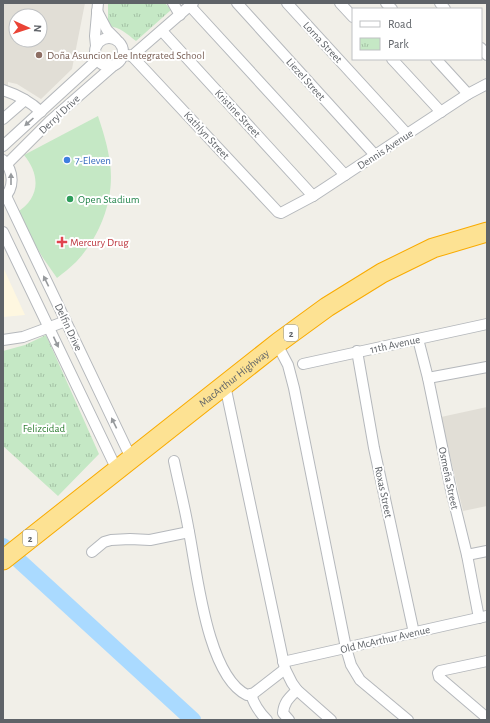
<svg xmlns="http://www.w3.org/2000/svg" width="490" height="723" font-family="'Alegreya Sans',sans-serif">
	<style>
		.commercial { fill: #fef7e0 }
		.education { fill: #e1ded6; fill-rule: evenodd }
		.park { fill: url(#park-tufts) }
		.garden { fill: #c5e8c5 }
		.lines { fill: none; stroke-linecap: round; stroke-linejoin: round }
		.river { stroke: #aadaff; stroke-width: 16 }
		.street-casing { stroke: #b5b8bc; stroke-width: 12 }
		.highway-casing { stroke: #f9ab00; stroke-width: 21 }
		.street { stroke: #fff; stroke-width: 10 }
		.highway { stroke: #fde293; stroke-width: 19 }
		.oneway { fill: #979a9d }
		.education-dot { fill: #8d6e63; stroke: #fff; stroke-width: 1.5 }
		.shop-dot { fill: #3f7fe0; stroke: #fff; stroke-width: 1.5 }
		.leisure-dot { fill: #2e9e5b; stroke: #fff; stroke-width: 1.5 }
		.health-dot { fill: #e0444e; stroke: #fff; stroke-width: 1.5 }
		.labels { text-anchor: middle; stroke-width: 4; stroke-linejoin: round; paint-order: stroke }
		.shield { fill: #fff; stroke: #8f9295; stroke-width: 1 }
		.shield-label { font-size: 10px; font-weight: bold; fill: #5f6368 }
		.street-label { font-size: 11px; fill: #5f6368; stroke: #fff }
		.education-label { font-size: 11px; fill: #785e54; stroke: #fff; text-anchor: start }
		.shop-label { font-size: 11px; fill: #366cbe; stroke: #fff; text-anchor: start }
		.leisure-label { font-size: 11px; fill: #27864d; stroke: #fff; text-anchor: start }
		.health-label { font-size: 11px; fill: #be3a42; stroke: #fff; text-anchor: start }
		.park-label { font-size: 11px; fill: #348238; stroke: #fff }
	</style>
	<defs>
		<pattern id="park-tufts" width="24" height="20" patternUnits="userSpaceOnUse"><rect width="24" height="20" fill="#c5e8c5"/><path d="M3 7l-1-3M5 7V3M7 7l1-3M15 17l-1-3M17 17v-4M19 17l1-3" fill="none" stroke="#a3c0a4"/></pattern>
	</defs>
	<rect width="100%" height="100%" fill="#f1efe8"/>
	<path class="commercial" d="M3 267 25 315 3 317Z"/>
	<g class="education">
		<path d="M3 3H85L72 69 41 99 17 84 8 82V87L3 86ZM16 16H40V40H16Z"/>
		<path d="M487 407V506L463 511 441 417Z"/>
	</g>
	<g class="park">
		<path d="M108 3H165L171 10 136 41C127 34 120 27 108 26Z"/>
		<path d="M46 335 99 454 58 496 3 446V351L25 345Z"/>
	</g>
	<path class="garden" d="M98 116C103 131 108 147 110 163 115 199 100 237 76 262 70 268 63 273 57 278L43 258 16 213C40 198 41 176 24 155Z"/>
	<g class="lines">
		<path class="river" d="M3 546 193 720"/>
		<defs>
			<g id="street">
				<path d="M173 3 180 15"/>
				<path d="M237 3 375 155"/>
				<path d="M287 3 407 134"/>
				<path d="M340 3 353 17"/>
				<path d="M386 3 392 9"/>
				<path d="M440 3 445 9"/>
				<path d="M190 6 345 175"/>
				<path d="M97 11 107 30 116 39"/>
				<path d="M162 31 313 196"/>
				<circle cx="109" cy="52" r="14"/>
				<path d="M96 46 95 36 98 3"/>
				<path d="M481 48 487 55"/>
				<path d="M127 55 132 56 193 3"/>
				<path d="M132 56 278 212 281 213 313 196 468 94 487 84"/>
				<path d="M392 59 441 112"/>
				<path d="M436 59 468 94"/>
				<path d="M3 90C18 95 30 101 41 112"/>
				<path d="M3 119 25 100"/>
				<path d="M3 146 97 60"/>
				<path d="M7 164 50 121 113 66"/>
				<path d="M6 196 131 458"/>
				<path d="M3 199C15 188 14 171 3 160"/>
				<path d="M3 232 117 470"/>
				<path d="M418 339 428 378 451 490 467 555 479 618"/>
				<path d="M3 340 23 337 66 321"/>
				<path d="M277 344 288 365 294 388 346 648 351 665 360 680 408 720"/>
				<path d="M357 351 374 448 414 633"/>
				<path d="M303 364 487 324"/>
				<path d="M428 378 487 367"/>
				<path d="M225 385 285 669 292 683 297 690 331 720"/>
				<path d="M174 461C179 485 185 508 189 532 197 572 207 676 247 695L254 693 285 669"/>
				<path d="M92 552 104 542 111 540 130 539 150 540 189 532"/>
				<path d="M467 555 487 551"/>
				<path d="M487 661 440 671 438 673 439 677 487 718"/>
				<path d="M283 662 487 616"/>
				<path d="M251 694C254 705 259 712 267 720"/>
				<path d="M289 720 283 713C284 702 289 698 297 690"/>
			</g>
			<g id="highway">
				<path id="s1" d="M3 560 279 342 327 307 382 273 433 248 487 232"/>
			</g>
		</defs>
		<use href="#street" class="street-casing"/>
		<use href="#highway" class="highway-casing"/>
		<use href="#street" class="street"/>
		<use href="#highway" class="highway"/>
	</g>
	<defs><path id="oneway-solid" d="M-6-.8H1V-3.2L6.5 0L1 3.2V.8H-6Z"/></defs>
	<g class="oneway">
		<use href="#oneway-solid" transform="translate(29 122) rotate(138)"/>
		<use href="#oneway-solid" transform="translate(11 179) rotate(-90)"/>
		<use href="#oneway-solid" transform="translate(46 281) rotate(-116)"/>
		<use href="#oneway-solid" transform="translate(56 342) rotate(65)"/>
		<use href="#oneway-solid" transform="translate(114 423) rotate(-116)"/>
	</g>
	<circle class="education-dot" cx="39" cy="55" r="4"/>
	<circle class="shop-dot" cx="67" cy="160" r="4"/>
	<circle class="leisure-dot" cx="70" cy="199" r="4"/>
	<path class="health-dot" d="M60 236h4v4h4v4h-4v4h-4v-4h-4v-4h4z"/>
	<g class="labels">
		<g class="shield">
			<rect x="284" y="325" width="14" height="16" rx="3"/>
			<rect x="23" y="530" width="14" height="16" rx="3"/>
		</g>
		<g class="shield-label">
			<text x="291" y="337">2</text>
			<text x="30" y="542">2</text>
		</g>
		<g class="street-label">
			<text transform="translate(323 42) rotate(47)" y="4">Lorna Street</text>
			<text transform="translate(306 79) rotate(48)" y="4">Liezel Street</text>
			<text transform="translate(238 113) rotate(47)" y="4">Kristine Street</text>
			<text transform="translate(59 114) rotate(-43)" y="4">Derryl Drive</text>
			<text transform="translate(207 135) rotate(47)" y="4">Kathlyn Street</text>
			<text transform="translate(385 149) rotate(-33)" y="4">Dennis Avenue</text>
			<text transform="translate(69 327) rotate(65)" y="4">Delfin Drive</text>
			<text transform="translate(395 344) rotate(-12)" y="4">11th Avenue</text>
			<text dy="4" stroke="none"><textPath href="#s1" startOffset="294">MacArthur Highway</textPath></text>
			<text transform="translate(449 478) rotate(78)" y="4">Osmeña Street</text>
			<text transform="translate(384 492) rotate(78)" y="4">Roxas Street</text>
			<text transform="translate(385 639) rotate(-13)" y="4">Old McArthur Avenue</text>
		</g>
		<g class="education-label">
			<text x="47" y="59">Doña Asuncion Lee Integrated School</text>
		</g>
		<g class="shop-label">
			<text x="75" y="164">7-Eleven</text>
		</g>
		<g class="leisure-label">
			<text x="78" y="203">Open Stadium</text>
		</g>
		<g class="health-label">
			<text x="70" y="246">Mercury Drug</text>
		</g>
		<g class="park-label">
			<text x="44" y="432">Felizcidad</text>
		</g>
	</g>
	<rect width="490" height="723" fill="none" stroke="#5f6368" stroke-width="8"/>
	<rect x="352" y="8" width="130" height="52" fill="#ffffff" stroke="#bfc1c3"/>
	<rect x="360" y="21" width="20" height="6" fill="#ffffff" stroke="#bfc1c3"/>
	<text x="388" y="28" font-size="12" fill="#5f6368">Road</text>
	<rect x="360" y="38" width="20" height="12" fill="url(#park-tufts)" stroke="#bfc1c3"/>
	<text x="388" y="48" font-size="12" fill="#5f6368">Park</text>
	<g transform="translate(28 28) rotate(93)"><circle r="19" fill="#ffffff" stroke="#bfc1c3"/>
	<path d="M0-3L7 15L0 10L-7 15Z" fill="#ea4335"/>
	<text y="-6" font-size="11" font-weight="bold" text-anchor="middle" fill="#5f6368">N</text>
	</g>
</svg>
